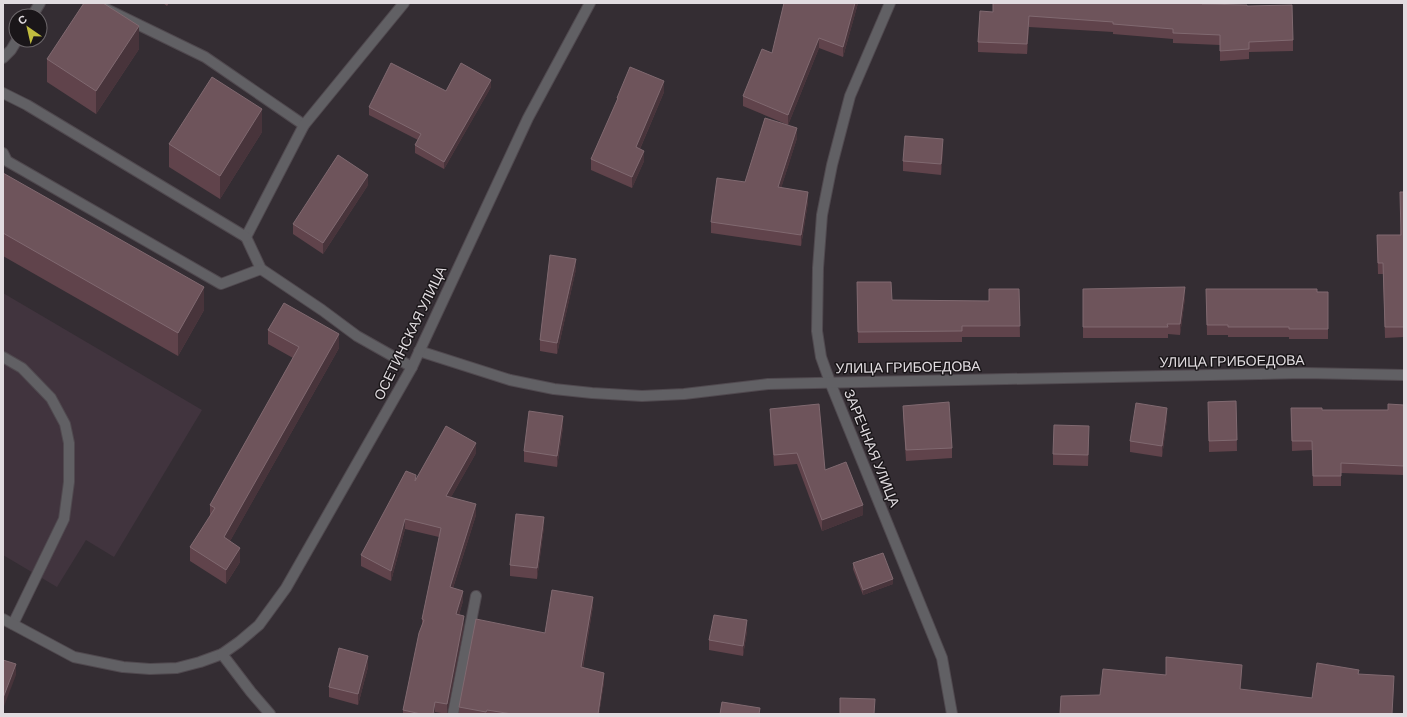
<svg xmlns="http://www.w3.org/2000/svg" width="1407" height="717" font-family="Barlow,sans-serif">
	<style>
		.built { fill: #41343e }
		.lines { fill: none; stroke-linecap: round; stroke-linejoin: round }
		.minor-casing { stroke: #50494f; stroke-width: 12 }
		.minor { stroke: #616064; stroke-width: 10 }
		.wall { fill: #60434b }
		.shaded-wall { fill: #48343b }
		.building { fill: #6e545b; stroke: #806970 }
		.labels { text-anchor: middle; stroke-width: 3; stroke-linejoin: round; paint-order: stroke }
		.street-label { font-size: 14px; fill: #e1dce0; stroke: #1a1619 }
	</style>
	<rect width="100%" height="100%" fill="#342d33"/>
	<path class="built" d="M3 293 202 410 114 557 86 540 57 587 3 555Z"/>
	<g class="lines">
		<defs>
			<g id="minor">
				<path d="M94 3 205 57 304 125"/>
				<path d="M404 3 304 125 246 237 261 269 322 310 357 336 412 367"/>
				<path d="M890 3 850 96 832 165 822 215 818 268 817 331 821 357 830 382 942 658 952 714"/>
				<path d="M32 16 40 3"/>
				<path d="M3 58 11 50 17 40"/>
				<path d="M3 93 27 105 246 237"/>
				<path d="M3 153 7 161 221 284 261 269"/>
				<path d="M419 351 510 380 554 389 592 393 642 396 684 394 768 384 1304 373 1404 375"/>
				<path d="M3 357 22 368 51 398 65 424 69 443V482L64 519 13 624"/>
				<path d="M3 619 74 657 123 667 150 669 177 668 200 662 222 654 239 642 259 625 286 588 412 367 528 118 590 3"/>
				<path d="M222 654 251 692 270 714"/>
				<path d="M453 714 476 596"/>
			</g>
		</defs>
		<use href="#minor" class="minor-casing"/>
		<use href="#minor" class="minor"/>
	</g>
	<g class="wall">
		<path d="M163 3H169L167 6Z"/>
		<path d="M858 3 843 57 819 48 788 125 743 106V96L772 53Z"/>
		<path d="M1202 4 1247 6 1293 40V51L1249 52V59L1220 61V45L1173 43V39L1113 34V32L1029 27 1027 54 978 52V42L993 12Z"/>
		<path d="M139 49 96 114 47 82V59Z"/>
		<path d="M491 87 444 169 415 153V145L418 140 369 115V107Z"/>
		<path d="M664 92 640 149 644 161 632 188 591 170V159L617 101V98Z"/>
		<path d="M262 132 220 199 169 167V144Z"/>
		<path d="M797 138 781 188 808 202 801 246 711 233V222L745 182Z"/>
		<path d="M943 150 941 175 903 171V161Z"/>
		<path d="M3 173 204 310 178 356 3 256Z"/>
		<path d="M368 185 323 254 293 234V224Z"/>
		<path d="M1404 192V337L1385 338 1383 274H1378L1377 235H1400Z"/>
		<path d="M576 269 557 354 540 351V340Z"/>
		<path d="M857 282 892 300 989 301 1019 289 1020 337H962V342L858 343Z"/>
		<path d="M1083 289 1185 298 1180 335 1168 334V338H1083Z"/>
		<path d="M1206 289 1328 292V339H1289V337H1228V335H1207Z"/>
		<path d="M268 330 339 348 230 541 240 562 226 584 190 561V547L210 516V505L293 358 268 344Z"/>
		<path d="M1236 401 1237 451 1209 452 1208 402Z"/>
		<path d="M1404 405V475L1341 473V486H1313L1312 450 1292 451 1291 408 1322 410H1388Z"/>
		<path d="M903 406 952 448V458L906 461 903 416Z"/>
		<path d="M770 409 825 470 863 515 822 531 797 464 774 466 770 419Z"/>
		<path d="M1167 419 1162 457 1130 452V441Z"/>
		<path d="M563 427 557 467 524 462V451Z"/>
		<path d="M1089 436 1088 466 1053 465V454Z"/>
		<path d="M476 453 451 497 476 515 453 588 463 601 459 615 464 626 447 714 435 712V714H403V710L422 624V619L439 537 405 529 391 581 361 566V555L416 478Z"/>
		<path d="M544 527 537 579 510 576V565Z"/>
		<path d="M853 563 893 584 863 595 853 569Z"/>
		<path d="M593 606 583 668 604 682 599 714H459V707L545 633Z"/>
		<path d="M747 631 743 656 709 650V640Z"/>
		<path d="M368 667 358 705 329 697V687Z"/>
	</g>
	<g class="shaded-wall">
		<path d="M855 3H858L843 57V47Z"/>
		<path d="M1029 16V27L1027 54V44Z"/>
		<path d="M139 26V49L96 114V91Z"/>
		<path d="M819 38V48L788 125V115Z"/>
		<path d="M491 80V87L444 169V162Z"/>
		<path d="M664 81V92L636 158V147Z"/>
		<path d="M262 109V132L220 199V176Z"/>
		<path d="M797 128V138L778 198V187Z"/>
		<path d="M943 139V150L941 175V164Z"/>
		<path d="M644 151V161L632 188V177Z"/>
		<path d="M368 175V185L323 254V243Z"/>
		<path d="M808 192V202L801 246V235Z"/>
		<path d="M576 259V269L557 354V343Z"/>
		<path d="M204 287V310L178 356V333Z"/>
		<path d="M1185 287V298L1180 335V324Z"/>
		<path d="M339 334V348L224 552V537Z"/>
		<path d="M1167 408V419L1162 457V446Z"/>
		<path d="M563 416V427L557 467V456Z"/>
		<path d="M1089 426V436L1088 466V455Z"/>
		<path d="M476 443V453L446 506V496Z"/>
		<path d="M476 504V515L450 597V587Z"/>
		<path d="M863 505V515L822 531V520Z"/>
		<path d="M544 517V527L537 579V568Z"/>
		<path d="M405 519V529L391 581V571Z"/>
		<path d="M240 548V562L226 584V570Z"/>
		<path d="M893 579V584L863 595V590Z"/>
		<path d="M463 591V601L456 624V614Z"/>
		<path d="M593 597V606L581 677V667Z"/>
		<path d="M464 616V626L447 714V704Z"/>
		<path d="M747 620V631L743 656V646Z"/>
		<path d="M368 656V667L358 705V694Z"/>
		<path d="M16 664V675L3 709V698Z"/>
		<path d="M1242 665V675L1240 699V689Z"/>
		<path d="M604 673V682L599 714H598Z"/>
		<path d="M1394 676V686L1392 714Z"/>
		<path d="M435 702V714H433Z"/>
	</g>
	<g class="building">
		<path d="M84 3H103L139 26 96 91 47 59Z"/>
		<path d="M784 3H855L843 47 819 38 788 115 743 96 762 49 772 53Z"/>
		<path d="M993 3H1202V4L1247 5V6L1292 5 1293 40 1249 42V49L1220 51V35L1173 33V29L1113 24V22L1029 16 1027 44 978 42 980 11 993 12Z"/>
		<path d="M391 63 446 91 461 63 491 80 444 162 415 145 421 134 369 107Z"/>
		<path d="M630 67 664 81 636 147 644 151 632 177 591 159 618 98H617Z"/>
		<path d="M212 77 262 109 220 176 169 144Z"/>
		<path d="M765 118 797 128 778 187 808 192 801 235 711 222 717 178 745 182Z"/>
		<path d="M905 136 943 139 941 164 903 161Z"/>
		<path d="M338 155 368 175 323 243 293 224Z"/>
		<path d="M3 173 204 287 178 333 3 233Z"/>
		<path d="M1400 192H1404V327H1385L1383 263H1378L1377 235H1401Z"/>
		<path d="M550 255 576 259 557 343 540 340Z"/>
		<path d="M857 282H891L892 300 989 301V289H1019L1020 326H962V331L858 332Z"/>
		<path d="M1185 287 1180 324H1167L1168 327H1083V289Z"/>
		<path d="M1206 289H1317V292H1328V329H1289V327H1228V325H1207Z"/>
		<path d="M284 303 339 334 224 537 240 548 226 570 190 547 215 508 210 505 299 347 268 330Z"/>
		<path d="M1236 401 1237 440 1209 441 1208 402Z"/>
		<path d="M949 402 952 448 906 450 903 406Z"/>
		<path d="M1136 403 1167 408 1162 446 1130 441Z"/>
		<path d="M819 404 825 470 846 462 863 505 822 520 797 453 774 455 770 409Z"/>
		<path d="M1388 404 1404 405V466L1341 463V476H1313L1312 441H1292L1291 408H1322V410H1388Z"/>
		<path d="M529 411 563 416 557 456 524 451Z"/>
		<path d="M1054 425 1089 426 1088 455 1053 454Z"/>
		<path d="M446 426 476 443 446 496 476 504 450 587 463 591 456 614 464 616 447 704 435 702 433 714H421L403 710 419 633 424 620 422 619 441 528 405 519 391 571 361 555 406 471 416 475 415 481Z"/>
		<path d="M516 514 544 517 537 568 510 565Z"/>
		<path d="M883 553 893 579 863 590 853 563Z"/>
		<path d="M552 590 593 597 581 667 604 673 598 714H512L487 710 486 712 459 707 476 619 545 633Z"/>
		<path d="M714 615 747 620 743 646 709 640Z"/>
		<path d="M339 648 368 656 358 694 329 687Z"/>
		<path d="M1166 657 1242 665 1240 689 1312 698 1317 663 1359 670 1358 674 1394 676 1392 714H1060L1061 696 1100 695 1103 669 1166 675Z"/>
		<path d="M3 660 16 664 3 698Z"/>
		<path d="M840 698 875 699 874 714H840Z"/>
		<path d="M722 702 760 708 759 714H720Z"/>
	</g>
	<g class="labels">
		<g class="street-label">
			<text transform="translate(410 333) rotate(-64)" y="5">ОСЕТИНСКАЯ УЛИЦА</text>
			<text transform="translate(1232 361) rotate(-1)" y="5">УЛИЦА ГРИБОЕДОВА</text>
			<text transform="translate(908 367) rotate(-1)" y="5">УЛИЦА ГРИБОЕДОВА</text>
			<text transform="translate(872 448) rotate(68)" y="5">ЗАРЕЧНАЯ УЛИЦА</text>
		</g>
	</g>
	<rect width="1407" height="717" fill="none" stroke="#e1dce0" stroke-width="8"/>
	<g transform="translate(28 28) rotate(326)"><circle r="19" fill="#1a1619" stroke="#6a6569"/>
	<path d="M0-3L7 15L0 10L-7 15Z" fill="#c1bd3f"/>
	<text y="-6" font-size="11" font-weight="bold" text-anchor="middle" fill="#e1dce0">С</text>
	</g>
</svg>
